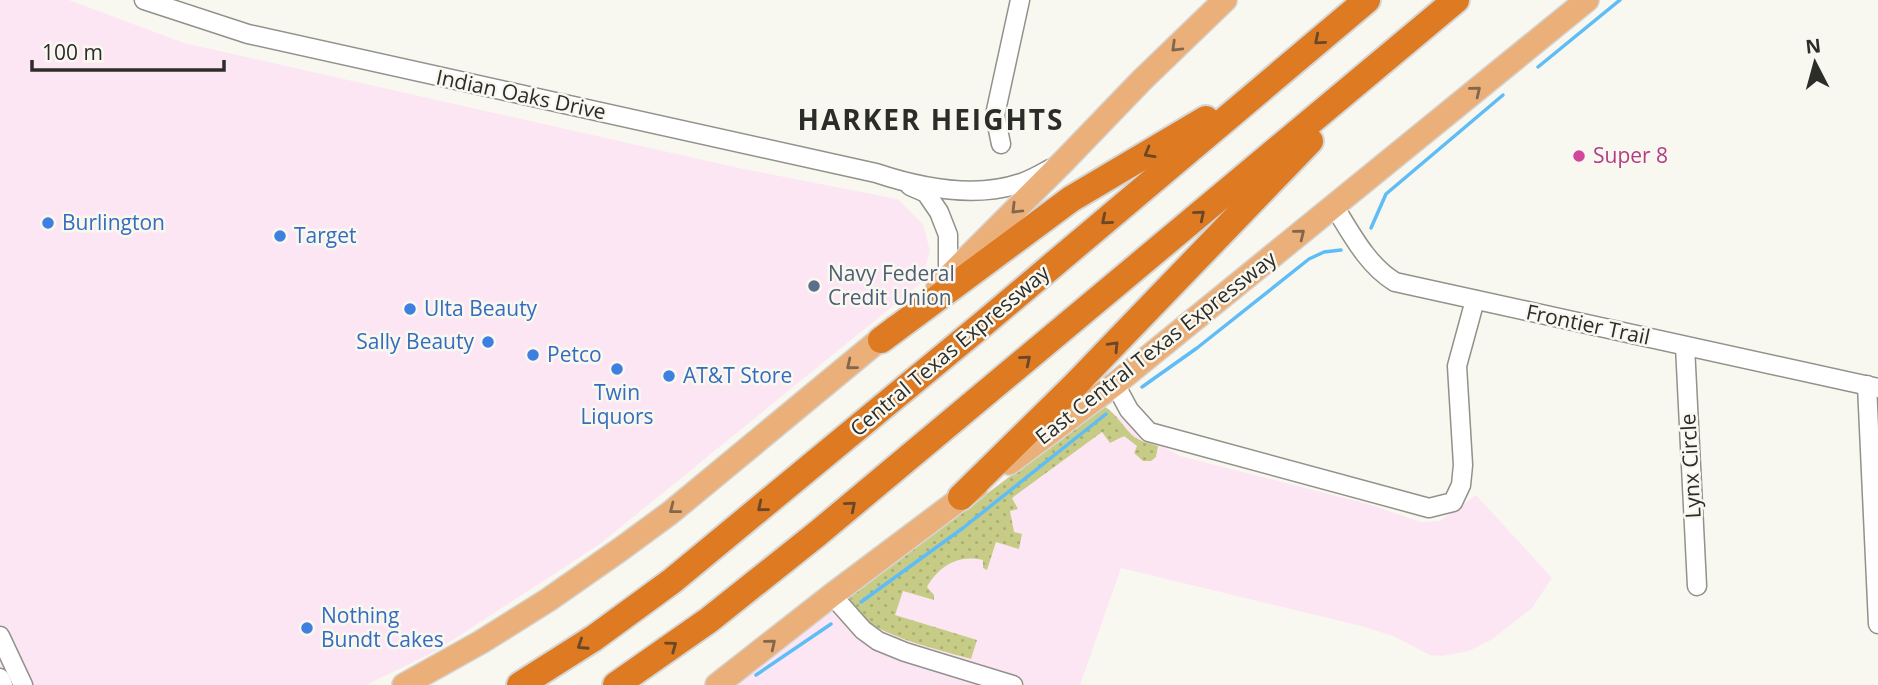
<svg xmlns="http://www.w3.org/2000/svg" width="1878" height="685" font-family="'Open Sans',sans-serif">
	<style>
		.commercial { fill: #fde6f3 }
		.grass { fill: url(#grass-dots) }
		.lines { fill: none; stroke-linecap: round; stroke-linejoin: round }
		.stream { stroke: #5ebcf7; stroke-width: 3.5 }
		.minor-casing { stroke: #92918a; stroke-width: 21 }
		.major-casing { stroke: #d5d5d4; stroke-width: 26 }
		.highway-casing { stroke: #d5d5d4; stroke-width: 30 }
		.minor { stroke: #fff; stroke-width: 18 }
		.major { stroke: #ebaf7a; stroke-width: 23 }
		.highway { stroke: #de7a21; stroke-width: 26 }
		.oneway { stroke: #6a4726 }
		.oneway2 { stroke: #82674d }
		.hotel-dot { fill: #d1479c; stroke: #f9f8f0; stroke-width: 2.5 }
		.shop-dot { fill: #3f7fe0; stroke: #f9f8f0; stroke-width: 2.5 }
		.service-dot { fill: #5c6f8a; stroke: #f9f8f0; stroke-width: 2.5 }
		.labels { text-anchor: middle; stroke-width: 5; stroke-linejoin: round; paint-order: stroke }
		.street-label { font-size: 21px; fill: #2c2c29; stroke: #f9f8f0 }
		.hotel-label { font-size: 21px; fill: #b23c85; stroke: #f9f8f0; text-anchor: start }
		.shop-label { font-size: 21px; fill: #366cbe; stroke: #f9f8f0; text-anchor: start }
		.service-label { font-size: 21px; fill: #4e5e75; stroke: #f9f8f0; text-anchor: start }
		.district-label { font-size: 28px; font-weight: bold; letter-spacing: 2px; fill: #2c2c29; stroke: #f9f8f0 }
	</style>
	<defs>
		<pattern id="grass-dots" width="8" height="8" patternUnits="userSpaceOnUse" patternTransform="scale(1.75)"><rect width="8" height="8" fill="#c6cc85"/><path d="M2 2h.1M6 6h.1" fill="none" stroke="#aaaf73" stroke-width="1.8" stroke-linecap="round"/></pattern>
	</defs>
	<rect width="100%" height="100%" fill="#f9f8f0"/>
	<g class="commercial">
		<path d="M0 0H69L184 43 739 168 897 199 923 224 930 251 921 283 600 544 436 651 366 685H0Z"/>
		<path d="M1104 406 1151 440 1180 456 1368 504 1421 522 1440 521 1476 495 1552 578 1532 608 1491 640 1469 651 1442 656 1430 655 1393 636 1361 626 1121 568 1080 685H726Z"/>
	</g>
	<path class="grass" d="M1104 406C1117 415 1121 424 1132 435 1138 441 1149 443 1158 446L1156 457 1151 461H1143L1134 453 1137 446 1124 436 1110 443 1102 432 1012 498 1018 509 1010 511 1014 532 1022 534 1019 549 996 542 987 570 983 568V560C958 554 939 566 927 587L934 595V600L903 591 895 615 977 640 971 659C941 650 876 636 857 612 854 608 852 602 849 597L857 591Z"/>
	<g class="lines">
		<g class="stream">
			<path d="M1538 67 1620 0"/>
			<path d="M1371 228 1386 194 1503 95"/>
			<path d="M1142 387 1197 348 1309 259 1324 252 1341 250"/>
			<path d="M861 602 963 528 1106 414"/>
			<path d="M756 675 831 624"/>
		</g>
		<defs>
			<g id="minor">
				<path d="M144 0 248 34 876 173C921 188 974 199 1021 183 1031 180 1041 174 1050 169"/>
				<path d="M1001 144 995 115 1020 0"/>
				<path d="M910 186 926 193 939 212 948 235V277"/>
				<path d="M1334 206C1351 233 1367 265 1395 282L1878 388"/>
				<path d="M1685 346 1697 586"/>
				<path d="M1115 384 1129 410 1149 432 1429 508 1453 502 1461 485 1463 465 1457 366 1475 300"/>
				<path d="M1867 385 1878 624"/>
				<path d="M832 595 863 630 878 641 905 652 1013 685"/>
				<path d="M0 636 23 685"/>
				<path d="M0 678 3 685"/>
			</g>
			<g id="major">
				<path d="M938 287 1063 162 1142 80 1225 0"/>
				<path d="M1009 463 1115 384 1587 0"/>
				<path d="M404 685 481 642 548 600 621 549 670 513 895 327"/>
				<path d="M717 685 832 595 976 487"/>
			</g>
			<g id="highway">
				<path d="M881 340 1071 199 1206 119"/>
				<path d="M961 497 1075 385 1310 141"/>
				<path d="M520 685 594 638 672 581 983 324 1367 0"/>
				<path d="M616 685 709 620 817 534 1456 0"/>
			</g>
		</defs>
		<use href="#minor" class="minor-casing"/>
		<use href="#major" class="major-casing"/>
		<use href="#highway" class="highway-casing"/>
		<use href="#minor" class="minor"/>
		<use href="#major" class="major"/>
		<use href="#highway" class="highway"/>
	</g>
	<defs><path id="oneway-chevron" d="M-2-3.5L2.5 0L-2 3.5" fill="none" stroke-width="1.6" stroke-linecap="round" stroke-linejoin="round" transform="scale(1.75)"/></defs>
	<g class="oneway">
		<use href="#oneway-chevron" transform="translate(1319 40) rotate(140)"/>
		<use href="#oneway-chevron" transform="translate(1149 153) rotate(150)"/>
		<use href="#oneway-chevron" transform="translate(1200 215) rotate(-40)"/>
		<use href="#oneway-chevron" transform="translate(1106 220) rotate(140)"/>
		<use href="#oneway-chevron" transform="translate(1114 346) rotate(-46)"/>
		<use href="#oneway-chevron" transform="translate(1026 360) rotate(-40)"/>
		<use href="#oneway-chevron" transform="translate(851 506) rotate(-40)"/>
		<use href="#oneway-chevron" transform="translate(762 507) rotate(141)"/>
		<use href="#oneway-chevron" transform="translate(582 645) rotate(147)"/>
		<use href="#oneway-chevron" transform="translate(672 646) rotate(-36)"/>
	</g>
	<g class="oneway2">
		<use href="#oneway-chevron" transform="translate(1176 47) rotate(136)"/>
		<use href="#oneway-chevron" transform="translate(1476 91) rotate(-39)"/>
		<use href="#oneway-chevron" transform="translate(1016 209) rotate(135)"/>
		<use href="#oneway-chevron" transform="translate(1300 234) rotate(-39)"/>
		<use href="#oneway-chevron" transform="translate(851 365) rotate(141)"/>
		<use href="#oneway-chevron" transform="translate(674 509) rotate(142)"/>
		<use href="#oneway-chevron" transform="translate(771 644) rotate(-39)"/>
	</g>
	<circle class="hotel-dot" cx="1579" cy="156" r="7"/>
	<g class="shop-dot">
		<circle cx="48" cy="223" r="7"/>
		<circle cx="280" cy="236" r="7"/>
		<circle cx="410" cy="309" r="7"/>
		<circle cx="488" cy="342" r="7"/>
		<circle cx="533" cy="355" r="7"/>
		<circle cx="617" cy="369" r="7"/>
		<circle cx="669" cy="376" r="7"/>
		<circle cx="307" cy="628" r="7"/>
	</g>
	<circle class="service-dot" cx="814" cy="286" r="7"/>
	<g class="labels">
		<g class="street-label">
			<text transform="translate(521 95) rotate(12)" y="7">Indian Oaks Drive</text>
			<text transform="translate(1588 325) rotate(12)" y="7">Frontier Trail</text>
			<text transform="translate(1156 348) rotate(-38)" y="7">East Central Texas Expressway</text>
			<text transform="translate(950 351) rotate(-40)" y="7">Central Texas Expressway</text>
			<text transform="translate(1691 466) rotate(-93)" y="7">Lynx Circle</text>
		</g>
		<g class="hotel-label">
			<text x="1593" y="163">Super 8</text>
		</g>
		<g class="shop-label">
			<text x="62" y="230">Burlington</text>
			<text x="294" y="243">Target</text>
			<text x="424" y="316">Ulta Beauty</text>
			<text x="474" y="349" text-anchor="end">Sally Beauty</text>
			<text x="547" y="362">Petco</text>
			<text x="683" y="383">AT&amp;T Store</text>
			<text x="617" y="400" text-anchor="middle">Twin<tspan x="617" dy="24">Liquors</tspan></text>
			<text x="321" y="623">Nothing<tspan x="321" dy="24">Bundt Cakes</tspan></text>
		</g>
		<g class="service-label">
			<text x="828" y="281">Navy Federal<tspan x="828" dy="24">Credit Union</tspan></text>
		</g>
		<g class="district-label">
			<text x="931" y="130">HARKER HEIGHTS</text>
		</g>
	</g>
	<g transform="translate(1815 63) rotate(354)" stroke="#f9f8f0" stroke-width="5" paint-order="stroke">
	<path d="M0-5L12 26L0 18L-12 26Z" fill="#2c2c29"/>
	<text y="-10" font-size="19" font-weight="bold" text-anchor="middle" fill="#2c2c29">N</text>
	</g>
	<path d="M32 60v10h192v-10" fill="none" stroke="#2c2c29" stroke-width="3.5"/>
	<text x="42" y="60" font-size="21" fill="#2c2c29" stroke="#f9f8f0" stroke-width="5" paint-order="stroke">100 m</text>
</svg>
